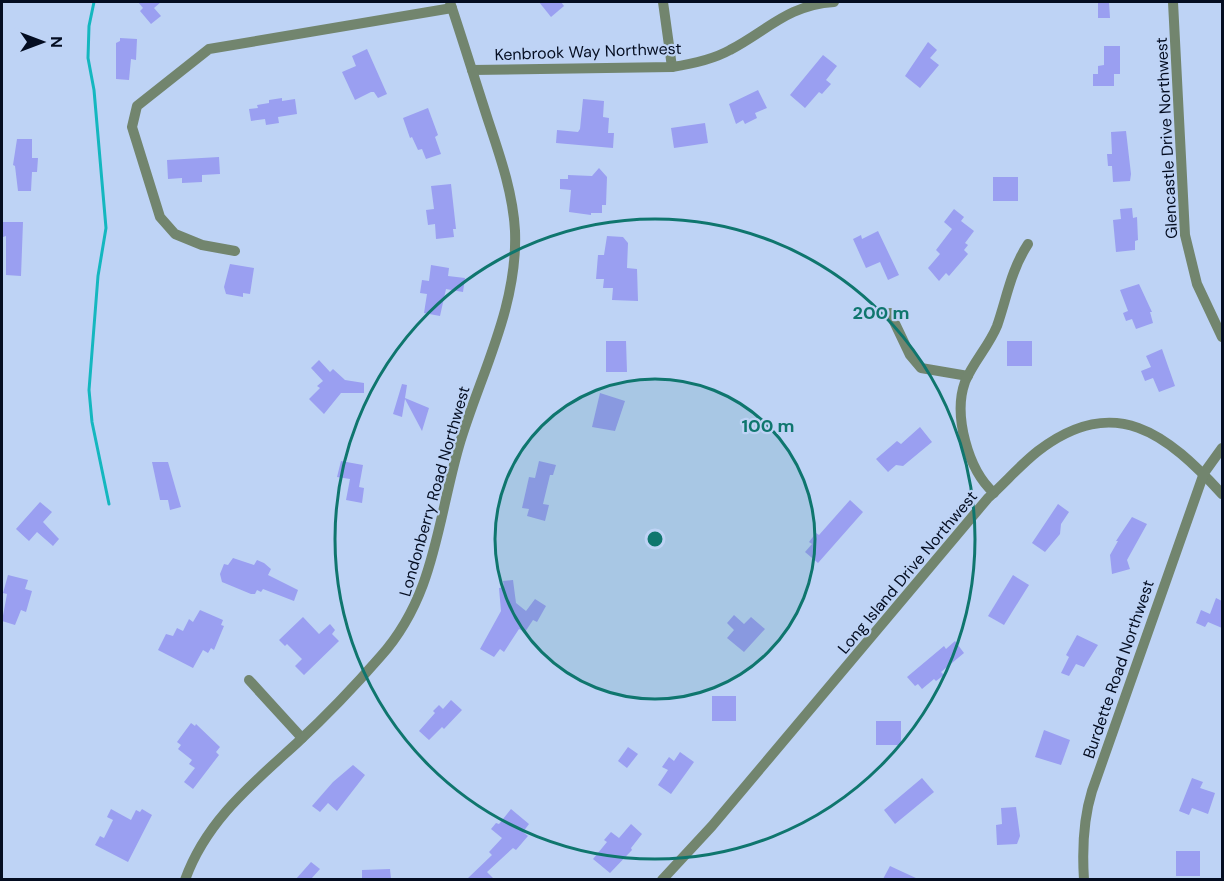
<svg xmlns="http://www.w3.org/2000/svg" width="1224" height="881" font-family="'DM Sans',sans-serif">
	<style>
		.lines { fill: none; stroke-linecap: round; stroke-linejoin: round }
		.stream { stroke: #14b7bf; stroke-width: 3 }
		.building { fill: #9a9ff1 }
		.minor { stroke: #72856e; stroke-width: 10 }
		.ring { fill: none; stroke: #0f766e; stroke-width: 3 }
		.labels { text-anchor: middle; stroke-width: 4.5; stroke-linejoin: round; paint-order: stroke }
		.street-label { font-size: 16px; fill: #040d21; stroke: #bed3f5 }
		.centre { fill: #0f766e; stroke: #bed3f5; stroke-width: 3 }
		.ring-label { font-size: 18px; text-anchor: middle; font-weight: bold; fill: #0f766e; stroke: #bed3f5; stroke-width: 4.5; stroke-linejoin: round; paint-order: stroke }
	</style>
	<rect width="100%" height="100%" fill="#bed3f5"/>
	<g class="lines">
		<path class="stream" d="M94 2 89 26 88 58 94 90 106 228 98 276 89 390 92 422 109 504"/>
	</g>
	<g class="building">
		<path d="M138 2H161L154 8 161 16 151 24 140 11 143 8Z"/>
		<path d="M539 2H561L564 6 551 17Z"/>
		<path d="M1098 2H1109L1110 18H1098Z"/>
		<path d="M120 38 137 39 136 60 131 59 129 80 116 79V43L120 41Z"/>
		<path d="M928 42 937 50 930 58 939 65 920 88 905 76Z"/>
		<path d="M1104 46H1120V74H1114V86H1093V74H1098V66L1104 65Z"/>
		<path d="M367 49 387 94 378 98 374 92H371L355 100 342 72 356 66 352 56Z"/>
		<path d="M823 55 837 66 826 80 831 84 822 94 819 92 805 108 790 95Z"/>
		<path d="M758 90 767 108 755 113 757 118 745 124 743 120 736 124 729 104Z"/>
		<path d="M282 98V101L295 99 297 114 278 117 279 123 266 125 265 119 251 121 249 109 258 108 257 105 269 103V100Z"/>
		<path d="M583 99 604 101 603 117 609 118 608 133H614L613 148 556 143 557 130 578 132 580 129Z"/>
		<path d="M428 108 438 135 435 137 441 154 426 159 422 149 418 150 412 137 410 138 403 118Z"/>
		<path d="M705 123 708 143 674 148 671 128Z"/>
		<path d="M1126 131 1131 174 1130 181 1113 182 1112 166H1108L1107 154H1112L1111 132Z"/>
		<path d="M17 139H32V158H38L37 172H32L31 191H18L15 166 13 165Z"/>
		<path d="M219 157 220 174 202 175V182L182 183V178L168 179 167 160Z"/>
		<path d="M599 168 607 177 606 205H602V213H591V215L569 212 571 190 560 189V179H568V175L592 176Z"/>
		<rect x="993" y="177" width="25" height="24"/>
		<path d="M451 184 456 229H453L454 237 436 239 435 224 428 225 426 210 434 209 431 186Z"/>
		<path d="M1132 208 1133 218 1137 217 1138 240 1135 241V250L1116 252 1113 220 1121 219 1120 209Z"/>
		<path d="M954 209 964 217 961 221 974 231 965 243 968 245 964 250 968 254 949 276 946 273 939 281 928 268 940 254 936 250 952 229 944 222Z"/>
		<path d="M3 222H23L21 276 6 275V236L3 237Z"/>
		<path d="M878 231 899 275 888 280 880 262 866 268 853 239 861 235 862 239Z"/>
		<path d="M607 236 623 237 628 243 627 268 637 269 638 301 612 300 613 288H603L604 279H596L598 255H604Z"/>
		<path d="M230 264 254 268 250 294 243 293V297L226 294 224 287Z"/>
		<path d="M431 265 449 268 448 276 465 278 463 292 446 289 440 316 424 313 427 294 420 293 422 280 429 281Z"/>
		<path d="M1139 284 1152 312H1150L1153 323 1136 329 1132 319 1126 321 1123 313 1128 311 1120 290Z"/>
		<path d="M606 341H626L627 372H606Z"/>
		<rect x="1007" y="341" width="25" height="25"/>
		<path d="M1162 349 1175 386 1159 392 1153 378 1145 381 1141 371 1151 367 1146 356Z"/>
		<path d="M319 360 330 372 333 369 345 380 364 383V393H341L324 414 309 399 320 388 317 386 323 381 311 368Z"/>
		<path d="M402 384 407 385 405 398 429 408 422 431 405 399 402 417 393 414Z"/>
		<path d="M600 393 625 401 615 431 592 427Z"/>
		<path d="M920 427 932 442 903 466 896 465 888 472 876 459 897 441 901 444Z"/>
		<path d="M341 461 363 465 359 487 364 488 362 503 346 500 350 479 337 477Z"/>
		<path d="M539 461 556 465 553 475H550L543 504 549 505 545 521 527 516 529 509 522 508 529 477 535 478Z"/>
		<path d="M152 462H168L181 507 170 510 168 500H160Z"/>
		<path d="M850 500 863 512 818 563 805 552 812 544 809 542 816 533 819 535Z"/>
		<path d="M40 502 52 512 43 522 59 539 53 546 37 532 29 541 16 529Z"/>
		<path d="M1058 504 1069 512 1061 524 1060 534 1045 552 1032 543Z"/>
		<path d="M1132 517 1147 524 1127 560 1130 569 1112 574 1110 555 1118 541H1116Z"/>
		<path d="M233 558 254 565 257 560 264 563 271 569 268 575 298 590 294 601 263 589 261 592 257 590 255 594H251L222 582 220 574 224 564 228 565Z"/>
		<path d="M8 575 28 580 25 589 32 591 26 612 21 610 15 625 2 621 7 594 3 593Z"/>
		<path d="M1013 575 1029 585 1004 625 988 616Z"/>
		<path d="M513 580 516 603 526 611 535 599 546 606 537 622 533 620 525 632 519 629 504 652 500 649 494 657 480 649 501 611 499 588 504 587 503 581Z"/>
		<path d="M1216 598 1222 601V628L1208 622 1205 627 1196 623 1201 610 1210 614Z"/>
		<path d="M200 610 223 620 221 625 224 626 214 650 211 648 208 653 203 650 193 668 158 650 166 634 173 636 177 628 183 631 189 619 193 622Z"/>
		<path d="M734 615 744 624 751 617 765 629 744 652 727 638 734 630 727 623Z"/>
		<path d="M303 617 319 634 330 624 335 630 332 634 339 641 304 675 295 666 302 659 287 644 285 646 279 640Z"/>
		<path d="M1077 635 1098 645 1084 667 1076 664 1069 676 1061 673 1069 657 1066 655Z"/>
		<path d="M955 641 964 653 941 672 944 675 936 681 934 679 922 689 918 684 915 686 907 677 944 646 946 649Z"/>
		<rect x="712" y="696" width="24" height="25"/>
		<path d="M451 700 462 710 444 729 442 727 429 740 419 731 435 713 433 711 439 705 443 709Z"/>
		<rect x="876" y="721" width="25" height="24"/>
		<path d="M191 723 195 726 196 724 220 747 216 752 219 755 193 789 184 782 195 768 189 764 192 760 178 749 181 745 177 742Z"/>
		<path d="M1044 730 1070 740 1061 765 1035 757Z"/>
		<path d="M628 747 638 754 627 768 618 761Z"/>
		<path d="M680 752 694 762 671 794 658 785 668 770 662 767 669 757 674 761Z"/>
		<path d="M353 765 365 775 337 811 328 803 320 812 312 806 333 782Z"/>
		<path d="M922 778 934 792 895 824 884 810Z"/>
		<path d="M1192 778 1203 782 1200 788 1215 793 1208 814 1192 808 1189 815 1179 811Z"/>
		<path d="M1016 807 1020 836 1017 844 997 845 996 825 1002 824 1001 808Z"/>
		<path d="M111 809 131 820 136 810 140 812 142 809 152 815 128 862 95 845 100 836 104 838 113 820 107 817Z"/>
		<path d="M511 809 529 824 523 832 528 836 516 850 513 848 487 872 494 879H467L492 855 489 852 502 838 491 829 496 823 499 824Z"/>
		<path d="M631 824 642 834 631 848 632 850 610 873 593 859 607 842 604 840 611 832 619 838Z"/>
		<rect x="1176" y="851" width="24" height="25"/>
		<path d="M311 862 320 869 311 879H296Z"/>
		<path d="M890 866 918 879H883Z"/>
		<path d="M390 869 391 879H362V870Z"/>
	</g>
	<g class="lines">
		<g class="minor">
			<path d="M663 2 672 67"/>
			<path d="M1173 2 1185 235 1197 284 1222 337"/>
			<path d="M472 70 672 67C692 64 712 60 730 50 768 30 788 5 834 2"/>
			<path d="M235 251 202 245 175 234 160 217 132 127 137 106 209 49 452 8"/>
			<path d="M890 313 910 355 921 368 968 376"/>
			<path d="M994 493C968 470 953 415 965 382 973 362 989 346 997 326 1007 297 1011 270 1028 244"/>
			<path d="M249 680 302 738"/>
			<path d="M185 880C206 821 252 784 297 743 326 716 354 687 380 657 435 596 437 522 459 446 480 375 518 307 515 231 513 193 500 156 488 120 475 80 463 41 450 2"/>
			<path d="M662 880 712 826 988 498C1005 483 1020 465 1038 451 1115 392 1167 434 1222 494"/>
			<path d="M1084 880C1082 849 1083 820 1092 791L1204 473 1222 448"/>
		</g>
	</g>
	<circle cx="655" cy="539" r="160" fill="#0f766e" fill-opacity=".12"/>
	<g class="ring">
		<circle cx="655" cy="539" r="160"/>
		<circle cx="655" cy="539" r="320"/>
	</g>
	<g class="labels">
		<g class="street-label">
			<text transform="translate(588 51) rotate(-2)" y="6">Kenbrook Way Northwest</text>
			<text transform="translate(1166 138) rotate(-93)" y="6">Glencastle Drive Northwest</text>
			<text transform="translate(434 491) rotate(-74)" y="6">Londonberry Road Northwest</text>
			<text transform="translate(907 572) rotate(-50)" y="6">Long Island Drive Northwest</text>
			<text transform="translate(1118 669) rotate(-71)" y="6">Burdette Road Northwest</text>
		</g>
	</g>
	<circle cx="655" cy="539" r="9" class="centre"/>
	<g class="ring-label">
		<text x="881" y="319">200 m</text>
		<text x="768" y="432">100 m</text>
	</g>
	<rect width="1224" height="881" fill="none" stroke="#040d21" stroke-width="6"/>
	<g transform="translate(42 42) rotate(90)" stroke="#bed3f5" stroke-width="4.5" paint-order="stroke">
	<path d="M0-4.5L10 22L0 15L-10 22Z" fill="#040d21"/>
	<text y="-9" font-size="16" font-weight="bold" text-anchor="middle" fill="#040d21">N</text>
	</g>
</svg>
